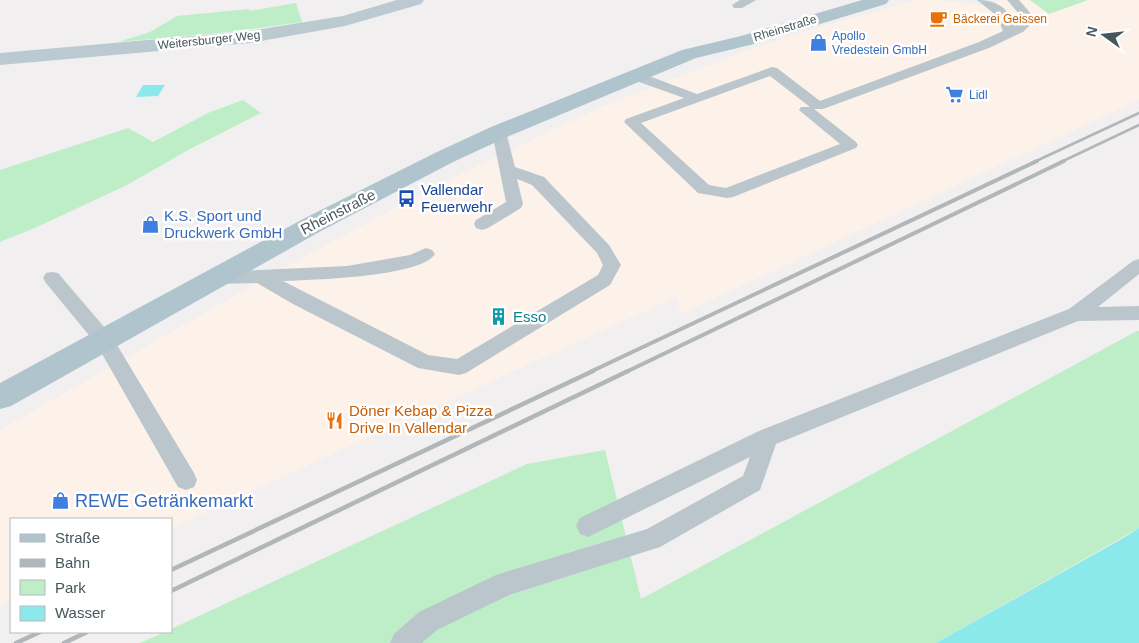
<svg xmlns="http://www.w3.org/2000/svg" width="1139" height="643" font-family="Helvetica,sans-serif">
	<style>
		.commercial { fill: #fcf2e9 }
		.green { fill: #beeec7 }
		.water { fill: #8ce9eb }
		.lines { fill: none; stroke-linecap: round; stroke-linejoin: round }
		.lane { fill: #bbc6cc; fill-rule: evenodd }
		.secondary { fill: #bbc9d0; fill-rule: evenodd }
		.primary { fill: #afc4cd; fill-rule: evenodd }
		.rail-far2 { stroke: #b1b6b9; stroke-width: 2.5 }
		.rail-far1 { stroke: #b1b6b9; stroke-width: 4 }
		.rail { stroke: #b1b6b9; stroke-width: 4.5 }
		.labels { text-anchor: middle; stroke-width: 5; stroke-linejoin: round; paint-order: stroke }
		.far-food-label { font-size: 12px; fill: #c56008; stroke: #fff; text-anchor: start }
		.far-street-label { font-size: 12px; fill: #47565c; stroke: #fff }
		.far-shop-label { font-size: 12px; fill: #366cbe; stroke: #fff; text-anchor: start }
		.transit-label { font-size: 15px; fill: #164399; stroke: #fff; text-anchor: start }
		.street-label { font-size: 15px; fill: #47565c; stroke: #fff }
		.shop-label { font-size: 15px; fill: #366cbe; stroke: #fff; text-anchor: start }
		.culture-label { font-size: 15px; fill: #0d838f; stroke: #fff; text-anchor: start }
		.food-label { font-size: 15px; fill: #c56008; stroke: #fff; text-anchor: start }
		.near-shop-label { font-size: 18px; fill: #366cbe; stroke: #fff; text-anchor: start }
	</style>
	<rect width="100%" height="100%" fill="#f1efef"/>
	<path class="commercial" d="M917 0H940L980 5 1007 0H1139V100L681 314 676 297 171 528V519H11V601L0 606V430L287 266 444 182 544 134 608 104 754 48 826 25Z"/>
	<g class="green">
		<path d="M1030 0H1088L1049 14Z"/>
		<path d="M296 3 302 22 230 32 118 42 150 32 177 16 249 9V11Z"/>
		<path d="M243 100 261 113 190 149 127 185 37 227 0 242V170L128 128 153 142 208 113Z"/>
		<path d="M1137 331H1139V528L936 643H140L165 632H171V629L527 464 605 450 641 599Z"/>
	</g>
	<g class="water">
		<path d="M143 85H165L158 96 136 97Z"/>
		<path d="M1139 528V643H936L1125 537Z"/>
	</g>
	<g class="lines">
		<g class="lane">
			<path d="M740 0H756L742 8H734L732 5Z"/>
			<path d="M977 0C996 0 1008 7 1015 26L1020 22V15L1007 0H1019L1032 15V23L1023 32 989 48 823 109H814L856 142 858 145 856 148 733 197 727 198 698 193 624 122 626 119 684 98 628 78 626 75 628 72H638L697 94 772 67 777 68 820 101 979 42 1003 31 997 16ZM770 76 810 107H801L799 110 840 144 726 188 709 185 641 123Z"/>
			<path d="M499 128 504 129 506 132 515 167 544 177 609 245 621 265 610 285 466 373 459 375 418 368 293 304 257 283 218 284 212 283 209 278 212 273 218 272 347 266 410 255 426 248 432 250 435 254C421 277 311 280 283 281L428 355 457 359 598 275 603 265 597 253 532 185 517 179 523 204 521 208 488 228 482 230 476 228 474 224 476 220 506 202 492 132 494 129Z"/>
			<path d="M1139 259V274L1098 307 1139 306V320L1078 321 776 444 760 490 660 547 509 595 437 630 422 643H390L394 634 419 612 496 575 647 529 743 476 750 457 588 537 580 534 576 526 580 518 759 431 1069 309 1133 261Z"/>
			<path d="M52 272 58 273 111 335 194 473 197 480 194 487 186 490 178 487 97 345 46 283 43 278 46 273Z"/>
		</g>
		<path class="secondary" d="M397 0H424L421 4 345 26 250 43 0 65V53L250 31 343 16Z"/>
		<path class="primary" d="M862 0H889L886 4 754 44 696 58 507 137 453 162 321 231 11 406 0 409V383L303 219 437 152 491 127 682 50 741 36Z"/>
		<g class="rail-far2">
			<path d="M1034 162 1139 113"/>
			<path d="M1061 162 1139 125"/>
		</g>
		<g class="rail-far1">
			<path d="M590 372 1037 161"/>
			<path d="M626 372 1064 161"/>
		</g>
		<g class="rail">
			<path d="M171 570 593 371"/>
			<path d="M171 591 628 371"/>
			<path d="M16 643 40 632"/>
			<path d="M64 643 87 632"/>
		</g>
	</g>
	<defs>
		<symbol id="cafe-bare" viewBox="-9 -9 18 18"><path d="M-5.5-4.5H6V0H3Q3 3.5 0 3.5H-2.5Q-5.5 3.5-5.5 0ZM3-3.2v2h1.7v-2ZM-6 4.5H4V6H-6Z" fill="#e8710a" stroke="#fff" stroke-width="2.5" paint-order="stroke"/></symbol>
		<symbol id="shop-bare" viewBox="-9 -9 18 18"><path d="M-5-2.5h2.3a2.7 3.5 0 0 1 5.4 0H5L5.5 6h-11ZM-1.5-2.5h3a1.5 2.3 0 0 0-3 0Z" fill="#3f7fe0" stroke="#fff" stroke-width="2.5" paint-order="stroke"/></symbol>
		<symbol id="supermarket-bare" viewBox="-9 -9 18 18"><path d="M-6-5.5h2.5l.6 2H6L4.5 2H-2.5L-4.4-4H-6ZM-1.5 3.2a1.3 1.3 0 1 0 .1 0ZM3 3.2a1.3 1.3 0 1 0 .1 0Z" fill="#3f7fe0" stroke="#fff" stroke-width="2.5" paint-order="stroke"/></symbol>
		<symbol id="bus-bare" viewBox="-9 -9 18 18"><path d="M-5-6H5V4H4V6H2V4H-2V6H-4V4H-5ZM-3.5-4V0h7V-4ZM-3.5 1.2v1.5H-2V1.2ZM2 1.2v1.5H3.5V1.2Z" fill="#1a4fb4" stroke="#fff" stroke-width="2.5" paint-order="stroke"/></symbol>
		<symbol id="building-bare" viewBox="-9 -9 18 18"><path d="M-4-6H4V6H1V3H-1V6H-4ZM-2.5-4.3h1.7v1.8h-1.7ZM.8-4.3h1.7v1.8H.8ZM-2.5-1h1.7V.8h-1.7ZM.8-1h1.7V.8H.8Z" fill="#0f9aa8" stroke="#fff" stroke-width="2.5" paint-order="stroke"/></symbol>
		<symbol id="restaurant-bare" viewBox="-9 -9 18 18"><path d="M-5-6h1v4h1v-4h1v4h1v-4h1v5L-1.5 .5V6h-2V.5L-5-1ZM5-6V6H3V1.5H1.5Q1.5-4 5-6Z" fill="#e8710a" stroke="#fff" stroke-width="2.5" paint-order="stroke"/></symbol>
	</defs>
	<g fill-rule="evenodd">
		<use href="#cafe-bare" x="926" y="6" width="25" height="25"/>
		<use href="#shop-bare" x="806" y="30" width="25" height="25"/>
		<use href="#supermarket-bare" x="942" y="82" width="25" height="25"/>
		<use href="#bus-bare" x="394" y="186" width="25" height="25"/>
		<use href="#shop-bare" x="138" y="212" width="25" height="25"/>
		<use href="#building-bare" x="486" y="304" width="25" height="25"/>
		<use href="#restaurant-bare" x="322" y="408" width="25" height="25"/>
		<use href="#shop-bare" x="48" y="488" width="25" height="25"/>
	</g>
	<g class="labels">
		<g class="far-food-label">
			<text x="953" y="23">Bäckerei Geissen</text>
		</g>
		<g class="far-street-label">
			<text transform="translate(785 28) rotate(-17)" y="4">Rheinstraße</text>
			<text transform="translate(209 40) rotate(-6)" y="4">Weitersburger Weg</text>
		</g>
		<g class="far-shop-label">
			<text x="832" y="40">Apollo<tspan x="832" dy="14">Vredestein GmbH</tspan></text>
			<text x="969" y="99">Lidl</text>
		</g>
		<g class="transit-label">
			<text x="421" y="195">Vallendar<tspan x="421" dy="17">Feuerwehr</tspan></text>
		</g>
		<g class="street-label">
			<text transform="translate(338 212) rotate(-27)" y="5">Rheinstraße</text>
		</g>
		<g class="shop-label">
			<text x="164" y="221">K.S. Sport und<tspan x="164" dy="17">Druckwerk GmbH</tspan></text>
		</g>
		<g class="culture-label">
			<text x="513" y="322">Esso</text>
		</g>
		<g class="food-label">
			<text x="349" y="416">Döner Kebap &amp; Pizza<tspan x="349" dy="17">Drive In Vallendar</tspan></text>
		</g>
		<g class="near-shop-label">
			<text x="75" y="507">REWE Getränkemarkt</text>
		</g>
	</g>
	<rect x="10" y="518" width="162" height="115" fill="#ffffff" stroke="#b5bbbe"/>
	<rect x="20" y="534" width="25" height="8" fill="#afc4cd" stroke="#b5bbbe"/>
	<text x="55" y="543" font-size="15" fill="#47565c">Straße</text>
	<rect x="20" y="559" width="25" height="8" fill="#b1b6b9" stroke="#b5bbbe"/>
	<text x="55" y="568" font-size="15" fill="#47565c">Bahn</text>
	<rect x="20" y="580" width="25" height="15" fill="#beeec7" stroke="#b5bbbe"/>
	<text x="55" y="593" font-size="15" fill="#47565c">Park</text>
	<rect x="20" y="606" width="25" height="15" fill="#8ce9eb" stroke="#b5bbbe"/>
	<text x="55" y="618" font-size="15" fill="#47565c">Wasser</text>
	<g transform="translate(1104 35) rotate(285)" stroke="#ffffff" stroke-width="4" paint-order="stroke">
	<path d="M0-4L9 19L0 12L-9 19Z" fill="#47565c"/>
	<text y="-8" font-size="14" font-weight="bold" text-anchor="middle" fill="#47565c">N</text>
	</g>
</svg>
